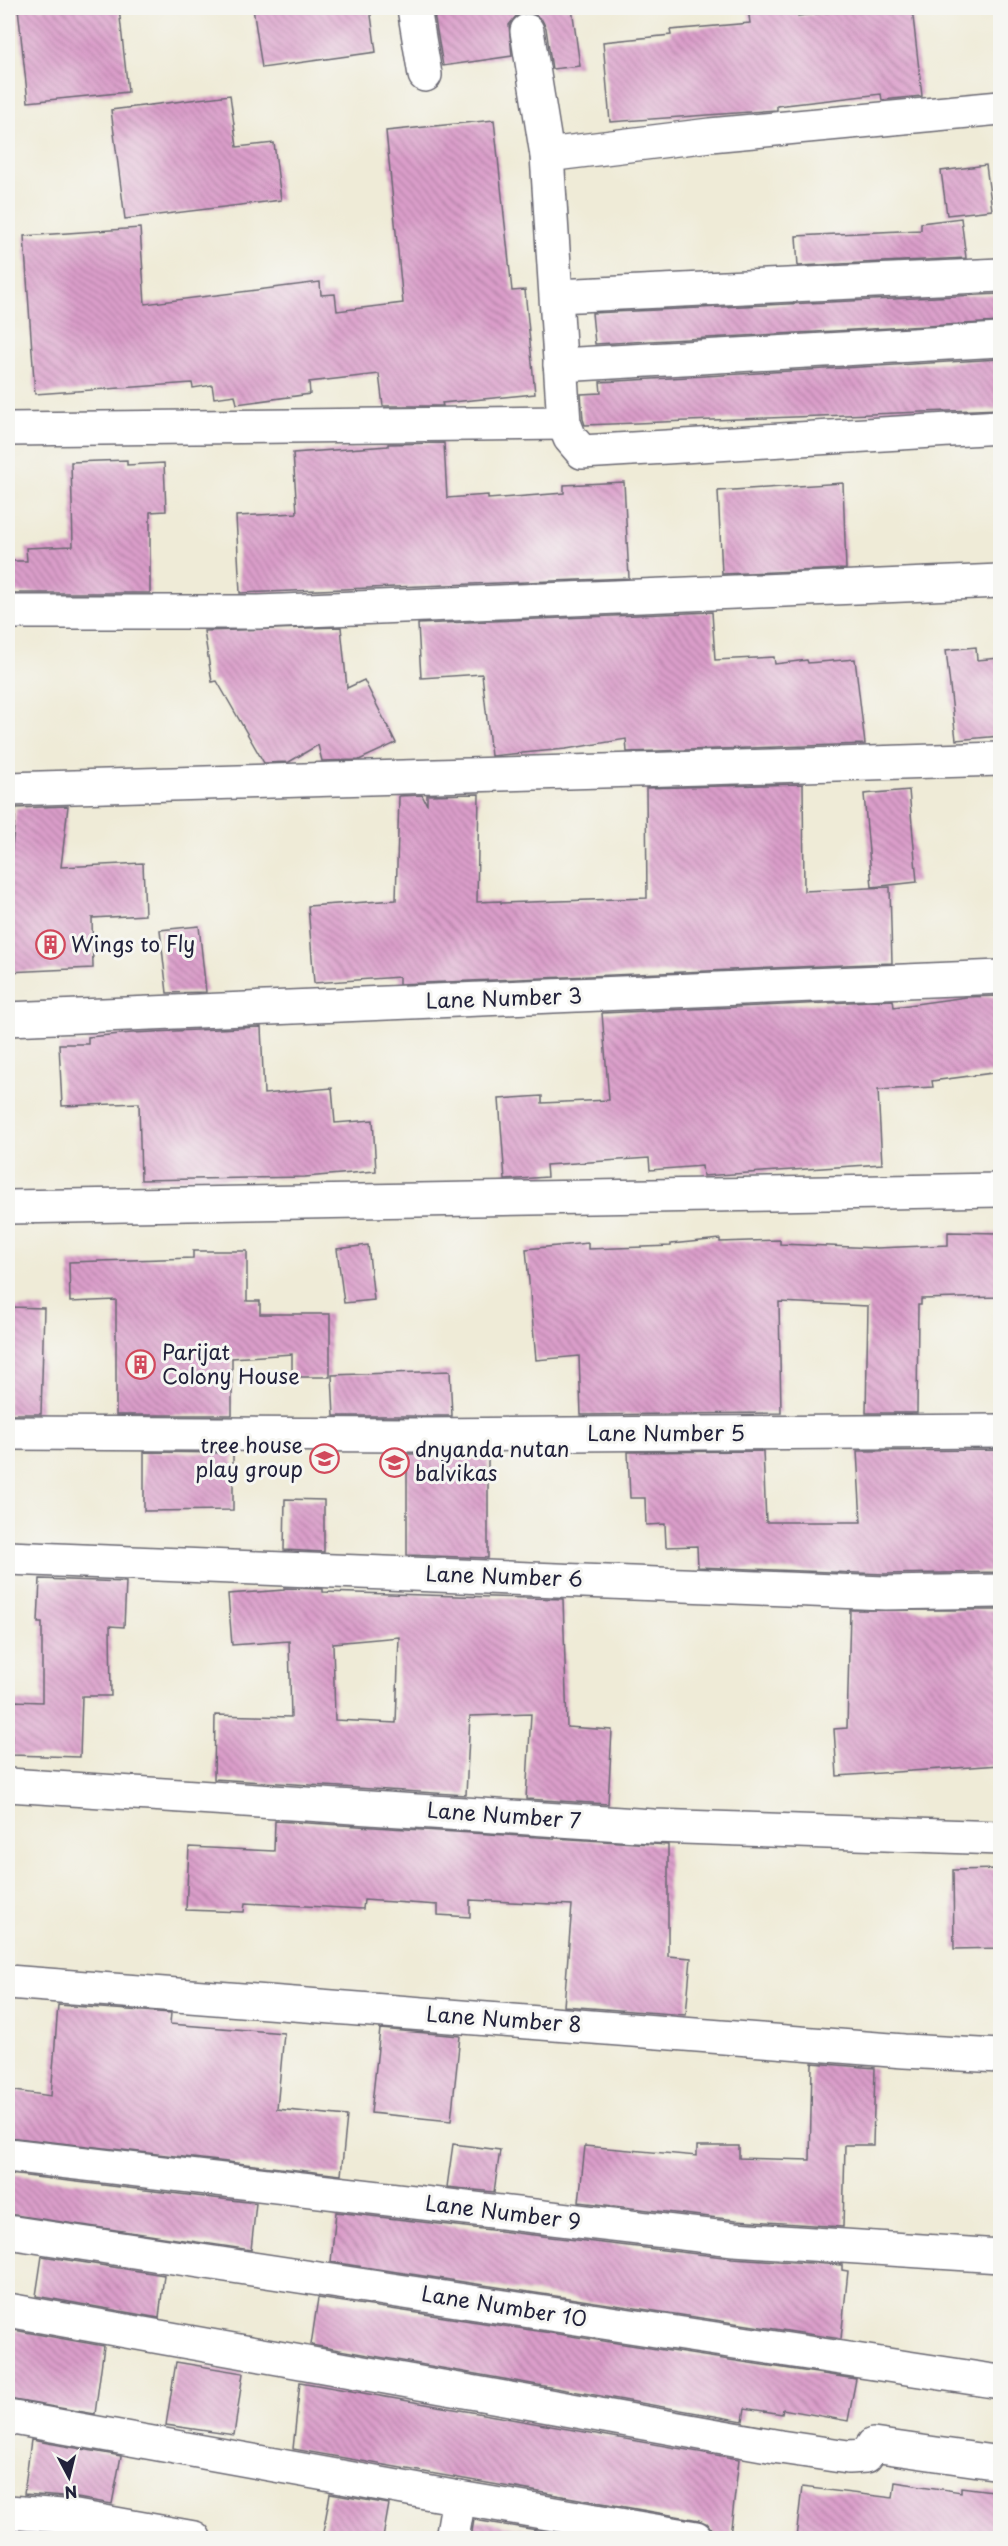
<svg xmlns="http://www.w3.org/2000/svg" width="1008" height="2546" font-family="'Playpen Sans',sans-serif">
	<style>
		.building { fill: url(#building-back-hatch); fill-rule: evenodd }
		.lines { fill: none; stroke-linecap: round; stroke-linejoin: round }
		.minor-casing { stroke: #6a6872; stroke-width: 36 }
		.minor { stroke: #fff; stroke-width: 33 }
		.labels { text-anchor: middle; stroke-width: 6; stroke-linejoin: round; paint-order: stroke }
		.poi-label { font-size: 21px; fill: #22223b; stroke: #f6f6f2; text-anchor: start }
		.street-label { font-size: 21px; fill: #22223b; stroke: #f6f6f2 }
	</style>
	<defs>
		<pattern id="building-back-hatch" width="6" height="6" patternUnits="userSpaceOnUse" patternTransform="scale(1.5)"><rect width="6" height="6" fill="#db9eca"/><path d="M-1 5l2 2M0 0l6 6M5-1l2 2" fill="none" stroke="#b180a5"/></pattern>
	</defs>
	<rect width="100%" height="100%" fill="#f6f6f2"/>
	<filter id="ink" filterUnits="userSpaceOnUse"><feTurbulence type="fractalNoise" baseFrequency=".0167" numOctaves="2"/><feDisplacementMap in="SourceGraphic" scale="12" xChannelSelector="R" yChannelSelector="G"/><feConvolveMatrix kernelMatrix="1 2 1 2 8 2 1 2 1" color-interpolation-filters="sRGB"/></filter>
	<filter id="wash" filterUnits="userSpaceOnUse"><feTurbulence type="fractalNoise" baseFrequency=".008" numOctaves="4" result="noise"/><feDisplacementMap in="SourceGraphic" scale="24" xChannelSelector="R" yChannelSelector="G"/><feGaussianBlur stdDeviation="1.35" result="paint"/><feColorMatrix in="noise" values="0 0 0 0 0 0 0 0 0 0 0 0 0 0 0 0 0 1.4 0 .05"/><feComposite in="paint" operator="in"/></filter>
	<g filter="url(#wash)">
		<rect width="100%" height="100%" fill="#efebd7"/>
		<g id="blocks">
			<g class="building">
				<path d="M18 8H119L128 92 28 102Z"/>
				<path d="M253 8H370L376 52 262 68Z"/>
				<path d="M433 8H512L513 13 552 8H572L580 66 552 69 546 28 542 20 534 14 525 12 516 16 509 25 512 56 443 66Z"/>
				<path d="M748 8H797L798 16 866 8H912L922 96 882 100 881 94 777 106V110L610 122 603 42 671 35 670 30 750 23Z"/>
				<path d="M230 95 237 147 274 143 281 200 125 219 111 110Z"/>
				<path d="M494 120 512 291 525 290 535 394 442 403 443 406H383L379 374 309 382 310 394 237 404 235 395 214 398 212 385 193 388 192 383 35 394 24 236 140 228 145 304 320 282 321 295 335 294 337 311 403 303 386 131Z"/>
				<path d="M986 165 992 210 947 215 941 171Z"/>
				<path d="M961 218 966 258 798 266 796 236 921 230V223Z"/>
				<path d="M1000 294V322L595 344 592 313Z"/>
				<path d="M1000 359V409L585 425 583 419 581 394 601 393 600 382Z"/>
				<path d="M444 443 447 498 488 495V499L564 493V485L624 482 629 578 240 593 236 516 297 513 293 453 388 446V444Z"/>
				<path d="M127 460V465L164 463 166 511 150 512V593H8V561H27L26 548 73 546 71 462Z"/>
				<path d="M843 483 846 569 722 574 718 491Z"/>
				<path d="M712 612 715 660 774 657 775 664 807 660 808 663 855 659 865 744 627 752 626 739 566 749 491 756 482 674 421 678 418 624Z"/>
				<path d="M341 627 347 688 364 680 396 743 359 760 322 761 318 745 289 762 264 763 217 681 212 682 204 631Z"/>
				<path d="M976 647 977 660 1000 658V736L956 740 946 650Z"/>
				<path d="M803 784 804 891 890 887 892 963 399 984V977L314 983 308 906 396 900 399 796 422 795 427 805V795L479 794 477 902 501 901V903L647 898 646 788Z"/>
				<path d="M909 790 917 882 872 887 864 794Z"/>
				<path d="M68 806 61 867 143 863 145 915 92 918 93 968 8 972V886L16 808Z"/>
				<path d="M199 926 206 992 167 993 160 930Z"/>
				<path d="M1000 996V1072L932 1081 933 1087 878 1090 882 1164 703 1176 702 1166 650 1170 649 1158 546 1165 547 1177 505 1180 499 1099 542 1096V1103L609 1100 602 1013 893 1000 894 1007 966 997Z"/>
				<path d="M261 1027 264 1094 332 1088 335 1123 373 1120 376 1171 305 1177 141 1180 139 1103 62 1106 59 1044H88V1037L132 1033Z"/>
				<path d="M948 1232 1000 1233V1297L921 1299V1305H918L917 1413H866L868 1306 779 1302 781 1413 581 1415 579 1356 536 1360 526 1249 588 1243V1249L671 1246V1244L720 1239V1242L780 1240V1244L877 1248 948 1245Z"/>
				<path d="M368 1245 374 1300 344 1303 337 1249Z"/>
				<path d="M193 1251H247V1301H260V1314H330V1377H292V1354L232 1358V1415H116V1300L70 1302 69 1262 193 1258Z"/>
				<path d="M8 1307 44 1308 41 1414H8Z"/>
				<path d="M450 1371 452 1416H334L332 1375Z"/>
				<path d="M1000 1450V1572L885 1574 698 1567 697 1546 666 1547 665 1524 646 1525 645 1498H630L628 1452 763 1451 766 1522H861L857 1451Z"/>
				<path d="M144 1452 233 1453V1510L144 1511Z"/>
				<path d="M488 1453V1558L407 1555V1454Z"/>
				<path d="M285 1499 324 1500V1552L284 1550Z"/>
				<path d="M40 1579 126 1582 124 1627 110 1626 111 1696H82L80 1757 11 1755 13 1701 42 1702V1623H38Z"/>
				<path d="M284 1588 323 1589V1592L563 1599 567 1727 612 1730 608 1804 526 1799 531 1714 470 1716 466 1795 214 1779 215 1715 291 1717 289 1641 232 1645 228 1594 284 1590ZM399 1637 396 1723 335 1720 333 1643Z"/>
				<path d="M850 1610H1000V1765L837 1776 834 1729 847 1728Z"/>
				<path d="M275 1821 668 1845V1956L691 1958 686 2015 564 2006 572 1905 470 1900V1917L438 1915V1905L364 1900 363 1909 245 1903 244 1912 186 1910 189 1847 274 1851Z"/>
				<path d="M1000 1869V1948L954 1949 953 1870Z"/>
				<path d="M58 2005 171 2013 170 2024 284 2033 277 2109 347 2116 341 2175 8 2137V2090L51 2096Z"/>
				<path d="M380 2029 460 2036 451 2121 371 2113Z"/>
				<path d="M812 2063 875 2068 873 2145H845L843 2227 736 2220 579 2202 585 2146 697 2156V2146H739V2158L810 2160Z"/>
				<path d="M453 2144 500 2150 494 2192 447 2187Z"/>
				<path d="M9 2174 256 2203 251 2250 8 2214Z"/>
				<path d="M336 2212 732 2258 842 2265V2270L848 2271 841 2339 331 2262Z"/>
				<path d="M42 2256 164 2275 159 2318 36 2296Z"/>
				<path d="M318 2298 856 2379 848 2421 783 2409 782 2414 745 2408 743 2421 311 2345Z"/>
				<path d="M8 2329 104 2346 95 2414 8 2399Z"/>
				<path d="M176 2362 243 2373 234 2435 166 2425Z"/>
				<path d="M300 2382 739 2459 730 2536 714 2534 708 2524 699 2520 293 2449Z"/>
				<path d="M31 2440 121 2456 112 2504 77 2498 24 2494Z"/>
				<path d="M895 2482 961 2492V2487L1000 2492V2538H796L802 2487 893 2498Z"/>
				<path d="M330 2494 389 2504 383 2538H322Z"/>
				<path d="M474 2520 586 2538H471Z"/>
			</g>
		</g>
	</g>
	<g filter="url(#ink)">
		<use href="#blocks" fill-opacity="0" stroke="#6a6872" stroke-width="1.5"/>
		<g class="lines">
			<defs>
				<g id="minor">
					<path d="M414 8 425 75"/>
					<path d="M527 31 547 155 564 423 570 438 582 452 1000 427"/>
					<path d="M547 155 710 135 1000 108"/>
					<path d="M557 296 1000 275"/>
					<path d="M560 365 1000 340"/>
					<path d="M8 429 564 423"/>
					<path d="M8 612H259L1000 581"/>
					<path d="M8 789 1000 759"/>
					<path d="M8 1019 1000 977"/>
					<path d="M8 1207 1000 1190"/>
					<path d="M8 1433 420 1435 1000 1431"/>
					<path d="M8 1558 885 1593 1000 1591"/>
					<path d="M8 1785 653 1826 1000 1838"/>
					<path d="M8 1982 904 2051 1000 2056"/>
					<path d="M8 2155 734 2239 1000 2256"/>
					<path d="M8 2232 1000 2382"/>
					<path d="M8 2310 780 2447 848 2457 866 2456 873 2445 1000 2463"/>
					<path d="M8 2417 459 2498"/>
					<path d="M8 2512 76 2517 194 2538"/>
					<path d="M452 2538 459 2498 696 2538"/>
				</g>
			</defs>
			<use href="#minor" class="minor-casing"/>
			<use href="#minor" class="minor"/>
		</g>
	</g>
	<defs>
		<symbol id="building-ring" viewBox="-11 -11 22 22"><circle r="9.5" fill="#f6f6f2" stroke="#d1495b" stroke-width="1.5"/><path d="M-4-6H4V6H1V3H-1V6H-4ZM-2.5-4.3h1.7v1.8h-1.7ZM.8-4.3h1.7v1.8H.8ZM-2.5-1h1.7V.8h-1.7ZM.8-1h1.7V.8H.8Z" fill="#d1495b"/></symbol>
		<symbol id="school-ring" viewBox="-11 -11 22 22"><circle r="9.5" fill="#f6f6f2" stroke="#d1495b" stroke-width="1.5"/><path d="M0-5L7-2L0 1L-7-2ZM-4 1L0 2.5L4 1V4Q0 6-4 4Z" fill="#d1495b"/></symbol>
	</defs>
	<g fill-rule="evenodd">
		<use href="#building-ring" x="34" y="928" width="33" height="33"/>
		<use href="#building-ring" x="124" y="1348" width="33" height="33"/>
		<use href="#school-ring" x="308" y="1442" width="33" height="33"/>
		<use href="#school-ring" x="378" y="1446" width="33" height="33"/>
	</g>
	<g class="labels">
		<g class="poi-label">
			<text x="71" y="952">Wings to Fly</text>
			<text x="162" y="1360">Parijat<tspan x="162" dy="24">Colony House</tspan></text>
			<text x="303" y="1453" text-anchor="end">tree house<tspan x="303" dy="24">play group</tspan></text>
			<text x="415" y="1457">dnyanda nutan<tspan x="415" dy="24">balvikas</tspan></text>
		</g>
		<g class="street-label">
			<text transform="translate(504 999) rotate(-2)" y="7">Lane Number 3</text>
			<text x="666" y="1441">Lane Number 5</text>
			<text transform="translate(504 1577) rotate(2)" y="7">Lane Number 6</text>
			<text transform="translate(504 1816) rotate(4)" y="7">Lane Number 7</text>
			<text transform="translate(504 2020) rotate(4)" y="7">Lane Number 8</text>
			<text transform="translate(503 2213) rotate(7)" y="7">Lane Number 9</text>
			<text transform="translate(504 2307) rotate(9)" y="7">Lane Number 10</text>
		</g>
	</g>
	<rect width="1008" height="2546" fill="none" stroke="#f6f6f2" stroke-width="30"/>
	<g transform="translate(69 2477) rotate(173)" stroke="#f6f6f2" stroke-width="4.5" paint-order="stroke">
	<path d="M0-4.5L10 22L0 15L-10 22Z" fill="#22223b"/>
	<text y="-9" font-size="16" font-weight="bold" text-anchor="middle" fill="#22223b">N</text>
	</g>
</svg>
